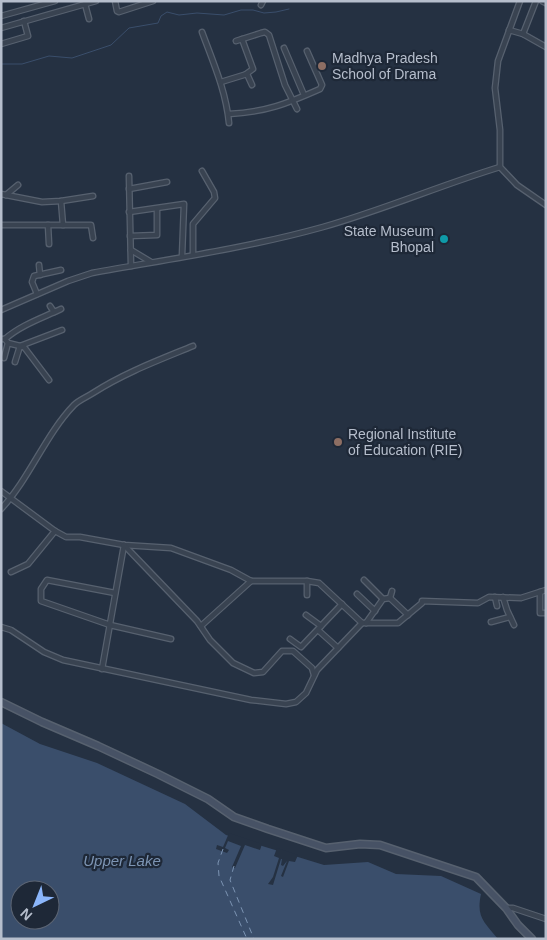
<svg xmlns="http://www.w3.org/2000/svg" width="547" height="940" font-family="Helvetica,sans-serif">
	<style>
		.water { fill: #3a4e6b; fill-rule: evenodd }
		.pier { fill: #253142 }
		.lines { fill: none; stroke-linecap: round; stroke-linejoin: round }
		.stream { stroke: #3a4e6b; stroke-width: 1 }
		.ferry { stroke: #7c94b3; stroke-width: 1; stroke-dasharray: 6 5; stroke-linecap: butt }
		.street-casing { stroke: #57616f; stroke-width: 7 }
		.secondary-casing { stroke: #57616f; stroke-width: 9 }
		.street { stroke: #394351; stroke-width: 4.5 }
		.secondary { stroke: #475265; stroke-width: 6 }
		.education-dot { fill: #8d6e63; stroke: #1e2837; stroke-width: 2 }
		.culture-dot { fill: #0f9aa8; stroke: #1e2837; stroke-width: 2 }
		.labels { text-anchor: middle; stroke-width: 4.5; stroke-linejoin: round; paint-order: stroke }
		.poi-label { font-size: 14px; fill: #b6becc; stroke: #1e2837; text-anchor: start }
		.water-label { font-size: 15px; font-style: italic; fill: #7c94b3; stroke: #1e2837 }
	</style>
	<rect width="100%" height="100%" fill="#253142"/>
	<path class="water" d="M1 723 40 744 97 763 185 804 226 835 324 865 368 862 396 874 441 876 481 894C476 917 484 922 498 939H1ZM20 890H50V920H20Z"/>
	<g class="pier">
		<path d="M229 833 262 844 260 850 245 845 235 868 232 867 241 846 228 841 225 848 229 850 227 853 216 849 217 845 223 847Z"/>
		<path d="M277 848 298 855 295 862 289 861 283 877 281 876 287 861 283 866 281 865 282 859H281L273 885 268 884 273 877 279 858 274 856Z"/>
	</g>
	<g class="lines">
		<path class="stream" d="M1 64H22L49 56 72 58 111 45 129 28 158 23 161 16 167 12 179 15 197 13 224 15 241 10H253L264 13 276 12 289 9"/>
		<g class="ferry">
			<path d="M223 849 218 863 219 876 247 939"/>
			<path d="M234 866 230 880 254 939"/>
		</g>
		<defs>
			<g id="street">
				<path d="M115 1 117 11 119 12 153 1"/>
				<path d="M520 1 498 61 495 88 500 130V167L517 185 546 205"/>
				<path d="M542 1 546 3"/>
				<path d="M85 4 89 19"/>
				<path d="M261 5 263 1"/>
				<path d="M1 16 55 1"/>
				<path d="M1 28 96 1"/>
				<path d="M509 30 523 34 546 47"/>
				<path d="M202 32C213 62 226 91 229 123"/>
				<path d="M523 34 536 1"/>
				<path d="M242 39 253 69 246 74"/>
				<path d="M236 41 261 33 265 32 269 35 285 85 297 109"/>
				<path d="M1 44 28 36 24 21"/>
				<path d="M284 48 304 95"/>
				<path d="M221 82 247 74 252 85"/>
				<path d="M229 114C266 112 286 104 320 89L322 85 307 51"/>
				<path d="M129 176 131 266"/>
				<path d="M129 189 167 182"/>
				<path d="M1 194 42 202 61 201 93 196"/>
				<path d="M6 195 18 185"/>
				<path d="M61 201 63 225"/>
				<path d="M129 212 184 204 182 256"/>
				<path d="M1 225H91L93 238"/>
				<path d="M48 225 49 244"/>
				<path d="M130 236 157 235V209"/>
				<path d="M131 250 151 262"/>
				<path d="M193 254V224L215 198 214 192 202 171"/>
				<path d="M39 265 40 275"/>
				<path d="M37 294 32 282 34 276 61 270"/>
				<path d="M50 306 54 312"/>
				<path d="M1 310 68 281 92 273C169 259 248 248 323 227 383 210 441 185 500 167"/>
				<path d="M1 339H5L8 343 20 346 62 330"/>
				<path d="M5 339C21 325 42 318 61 309"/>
				<path d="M4 358 8 343"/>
				<path d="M15 362 20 346 24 347 49 380"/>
				<path d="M1 491 55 531 66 537H80L124 545 171 548 231 570 251 581H307L319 583 362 623H398L422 603V601L478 603 489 597 521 598 546 590"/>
				<path d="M1 509C30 478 45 435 74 405 79 400 87 397 93 393 124 373 159 360 193 346"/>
				<path d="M124 545 197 621 210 640 233 663 254 673 263 672 282 651H293L312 668 314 675"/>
				<path d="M11 572 28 564 55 531"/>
				<path d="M364 580 383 599"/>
				<path d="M307 581V595"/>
				<path d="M392 591 390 598 408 615"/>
				<path d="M540 592V613H546"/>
				<path d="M115 593 47 580 41 589V601L110 625 171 639"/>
				<path d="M357 594 375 611"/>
				<path d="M495 597 497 606"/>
				<path d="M503 597 507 610 514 625"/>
				<path d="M306 615 321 626"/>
				<path d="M491 622 510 617"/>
				<path d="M366 623 383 599 390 598"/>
				<path d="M201 626 251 581"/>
				<path d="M1 627 11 630 44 652 63 660 251 700 286 704 296 702 306 693 317 670 362 623"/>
				<path d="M318 630 338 648"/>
				<path d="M290 639 301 647 342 604"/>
				<path d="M102 669 124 545"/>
				<path d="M506 908H513L546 919"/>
			</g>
			<path id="secondary" d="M1 702 42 722 98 746 158 774 208 799 234 817 268 829 326 848 360 844 380 845 476 877 506 908 518 925 532 939"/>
		</defs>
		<use href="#street" class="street-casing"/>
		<use href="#secondary" class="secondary-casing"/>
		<use href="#street" class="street"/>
		<use href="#secondary" class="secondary"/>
	</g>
	<g class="education-dot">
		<circle cx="322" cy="66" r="5"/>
		<circle cx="338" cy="442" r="5"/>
	</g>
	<circle class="culture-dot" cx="444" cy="239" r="5"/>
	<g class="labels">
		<g class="poi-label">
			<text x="332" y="63">Madhya Pradesh<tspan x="332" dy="16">School of Drama</tspan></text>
			<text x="434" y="236" text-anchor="end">State Museum<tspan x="434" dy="16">Bhopal</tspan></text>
			<text x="348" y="439">Regional Institute<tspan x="348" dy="16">of Education (RIE)</tspan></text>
		</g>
		<g class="water-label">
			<text x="122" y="866">Upper Lake</text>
		</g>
	</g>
	<rect width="547" height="940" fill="none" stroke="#b6becc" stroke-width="5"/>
	<g transform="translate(35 905) rotate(223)"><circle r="24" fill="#1e2837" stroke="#5b6473"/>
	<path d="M0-4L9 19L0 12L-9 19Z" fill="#8bb6fb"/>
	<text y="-8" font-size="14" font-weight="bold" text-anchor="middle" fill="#b6becc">N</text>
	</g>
</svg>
